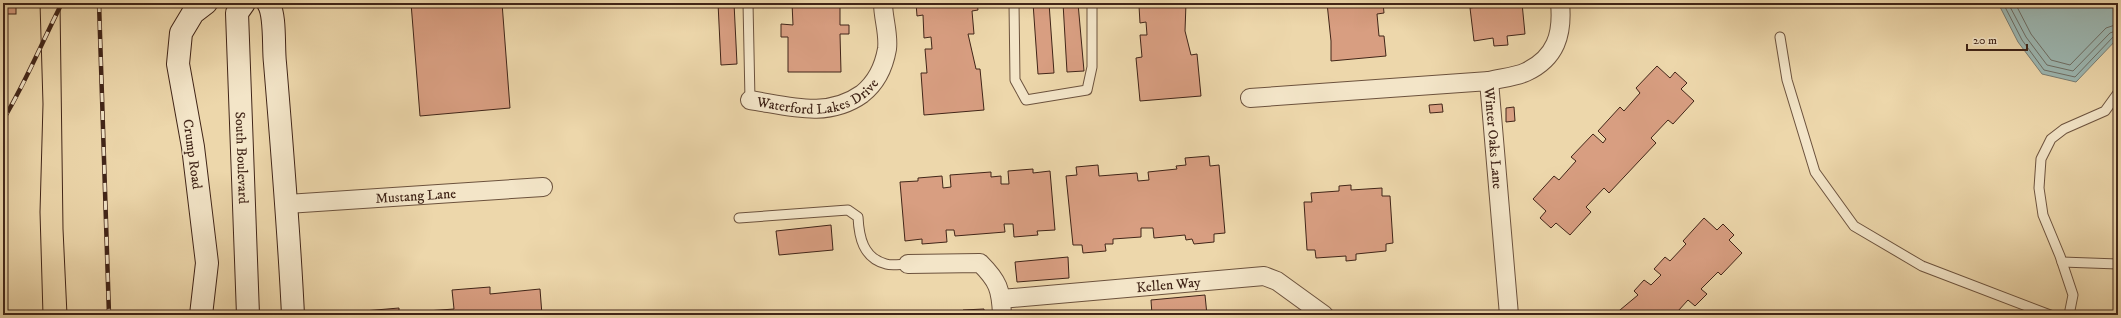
<svg xmlns="http://www.w3.org/2000/svg" width="2121" height="318" font-family="'IM FELL DW Pica',serif">
	<style>
		.water { fill: #9cb7b2; stroke: #787d74 }
		.lines { fill: none; stroke-linecap: round; stroke-linejoin: round }
		.shore { stroke: #6e6e65; stroke-width: 1 }
		.building { fill: #d89e81; stroke: #412518 }
		.lane-casing { stroke: #6c523d; stroke-width: 11 }
		.street-casing { stroke: #6c523d; stroke-width: 20 }
		.secondary-casing { stroke: #412518; stroke-width: 24 }
		.lane { stroke: #f3e5c8; stroke-width: 9 }
		.street { stroke: #f3e5c8; stroke-width: 18 }
		.secondary { stroke: #f3e5c8; stroke-width: 22 }
		.tram { stroke: #412518; stroke-width: 1 }
		.rail-casing { stroke: #412518; stroke-width: 4.5 }
		.rail { stroke: #f3e5c8; stroke-width: 3; stroke-dasharray: 9; stroke-linecap: butt }
		.labels { text-anchor: middle; stroke-width: 3; stroke-linejoin: round; paint-order: stroke }
		.street-label { font-size: 14px; fill: #412518; stroke: #f3e5c8 }
	</style>
	<rect width="100%" height="100%" fill="#edd7ab"/>
	<filter id="stains"><feTurbulence type="fractalNoise" baseFrequency=".005" numOctaves="4"/><feColorMatrix values="0 0 0 0 .2 0 0 0 0 .09 0 0 0 0 .02 0 0 0 .5 -.17"/></filter>
	<radialGradient id="worn" r=".72"><stop offset=".6" stop-color="#630" stop-opacity="0"/><stop offset="1" stop-color="#630" stop-opacity=".3"/></radialGradient>
	<path class="water" d="M1998 3H2118V38L2076 82 2042 74 2018 42Z"/>
	<g class="lines">
		<g class="shore">
			<path d="M2003 3 2022 40 2044 70 2075 77 2114 36 2118 35"/>
			<path d="M2008 3 2026 37 2047 65 2073 71 2110 33 2118 30"/>
			<path d="M2015 3 2031 34 2051 60 2070 65 2106 28 2118 24"/>
		</g>
	</g>
	<g class="building">
		<rect x="3" y="3" width="13" height="11"/>
		<path d="M411 3H502L510 108 420 116Z"/>
		<path d="M718 3H734L737 64 721 65Z"/>
		<path d="M792 3 840 4V25H849V34H840L841 72H788V37H781V24L793 25Z"/>
		<path d="M916 3H977L978 10 972 11 974 34H968L976 69H980L984 110 924 115 921 73H927L925 49H932L931 37 924 38 923 15 917 16Z"/>
		<path d="M1033 3H1049L1054 73 1038 74Z"/>
		<path d="M1063 3H1078L1084 71 1067 72Z"/>
		<path d="M1133 3H1186L1185 31 1191 55 1197 54 1201 96 1140 101 1136 58 1142 57 1140 35H1147L1146 22 1140 23 1139 6H1134Z"/>
		<path d="M1327 3H1383L1384 13 1377 14 1379 36H1384L1386 56 1331 61V41Z"/>
		<path d="M1477 3H1522L1525 34 1507 36 1508 45 1494 46 1493 38 1474 41 1470 8 1477 7Z"/>
		<path d="M1657 66 1670 78 1675 72 1687 83 1681 89 1694 101 1673 124 1668 120 1651 138 1656 143 1609 193 1604 188 1586 207 1591 212 1570 235 1556 223 1551 228 1540 218 1546 211 1533 199 1554 176 1559 180 1576 161 1571 157 1593 134 1603 143 1606 139 1598 131 1620 107 1624 111 1640 93 1636 88Z"/>
		<path d="M1442 104 1443 112 1430 113 1429 105Z"/>
		<path d="M1514 107 1515 121 1506 122V108Z"/>
		<path d="M1209 156 1210 166 1219 165 1225 233 1214 234V242L1194 244 1192 239 1186 240 1185 235 1154 238 1153 228H1141V237L1113 239V244H1105L1106 251 1083 253 1082 245H1073L1066 176 1077 175 1076 167 1098 165 1099 176 1137 173 1138 181 1149 180 1148 172 1177 169 1176 166 1186 165 1185 158Z"/>
		<path d="M1033 169V173L1050 171 1055 230 1037 231 1038 235 1014 237 1013 224H1004L1005 232 955 236 954 230H946L947 242 922 244V239L905 241 900 182 918 181V178L942 176 943 188 951 187 950 175 991 172V177L1001 176V184H1009L1008 171Z"/>
		<path d="M1351 185V190L1382 188V196H1390L1393 243 1386 244V251L1356 254V260L1346 261V256L1316 258 1315 250H1307L1304 202H1312L1311 193 1339 191V186Z"/>
		<path d="M1704 218 1717 230 1723 224 1734 235 1729 240 1742 253 1721 275 1718 272 1701 289 1707 294 1695 306 1688 300 1678 311 1683 315H1614L1638 295 1634 291 1644 280 1651 285 1661 275 1654 269 1665 257 1670 261 1686 244 1683 241Z"/>
		<path d="M831 225 833 250 779 255 776 231Z"/>
		<path d="M1068 257 1069 278 1017 282 1015 262Z"/>
		<path d="M490 287V294L540 289 542 315H353L352 312 399 308V313L454 309 452 290Z"/>
		<path d="M1205 295 1207 315H1152L1151 300Z"/>
		<path d="M984 309V315H963V310Z"/>
	</g>
	<g class="lines">
		<defs>
			<g id="lane">
				<path d="M748 3 750 100"/>
				<path d="M1014 3 1015 80 1026 100 1087 90 1092 67V3"/>
				<path d="M1780 37 1787 80 1815 172 1854 226 1922 266 2050 315"/>
				<path d="M739 218 848 210 858 217C859 237 863 258 886 264 892 266 901 264 908 264"/>
				<path d="M2062 262 2118 264"/>
				<path d="M2069 315 2073 295 2060 256 2043 215 2039 188 2041 159 2051 139 2064 129 2105 111 2118 93"/>
			</g>
			<g id="street">
				<path d="M1489 81C1501 78 1515 77 1526 72 1556 58 1563 34 1560 3"/>
				<path id="s1" d="M1250 98 1489 81 1509 315"/>
				<path id="s2" d="M750 100C789 106 827 119 862 94 876 83 884 66 887 49 889 34 883 18 883 3"/>
				<path id="s3" d="M287 204 543 187"/>
				<path d="M908 264 980 263C998 281 1001 289 1002 315"/>
				<path id="s4" d="M1001 299 1264 276 1277 281 1324 315"/>
			</g>
			<g id="secondary">
				<path id="s5" d="M244 3 237 13 248 315"/>
				<path d="M268 3C276 15 273 47 275 63 282 147 289 231 293 315"/>
				<path d="M201 315 207 263 193 147 178 64 181 33 193 13 206 3"/>
			</g>
		</defs>
		<use href="#lane" class="lane-casing"/>
		<use href="#street" class="street-casing"/>
		<use href="#secondary" class="secondary-casing"/>
		<use href="#lane" class="lane"/>
		<use href="#street" class="street"/>
		<use href="#secondary" class="secondary"/>
		<g class="tram">
			<path d="M40 3 43 104 40 212 43 315"/>
			<path d="M60 3 63 229 67 315"/>
		</g>
		<defs>
			<g id="rail">
				<path d="M99 3 109 315"/>
				<path d="M3 120C26 82 42 42 62 3"/>
			</g>
		</defs>
		<use href="#rail" class="rail-casing"/>
		<use href="#rail" class="rail"/>
	</g>
	<g class="labels">
		<g class="street-label">
			<text dy="5" stroke="none"><textPath href="#s2" startOffset="71">Waterford Lakes Drive</textPath></text>
			<text dy="5" stroke="none"><textPath href="#s1" startOffset="297">Winter Oaks Lane</textPath></text>
			<text transform="translate(193 154) rotate(82)" y="5">Crump Road</text>
			<text dy="5" stroke="none"><textPath href="#s5" startOffset="157">South Boulevard</textPath></text>
			<text dy="5" stroke="none"><textPath href="#s3" startOffset="129">Mustang Lane</textPath></text>
			<text dy="5" stroke="none"><textPath href="#s4" startOffset="168">Kellen Way</textPath></text>
		</g>
	</g>
	<rect width="2121" height="318" fill="none" stroke="#edd7ab" stroke-width="16"/>
	<rect x="4" y="4" width="2113" height="310" fill="none" stroke="#412518" stroke-width="2"/>
	<rect x="8" y="8" width="2105" height="302" fill="none" stroke="#412518"/>
	<path d="M1967 44v6h60v-6" fill="none" stroke="#412518" stroke-width="2"/>
	<text x="1973" y="44" font-size="12" fill="#412518" stroke="#f3e5c8" stroke-width="3" paint-order="stroke">20 m</text>
	<rect width="100%" height="100%" filter="url(#stains)"/>
	<rect width="100%" height="100%" fill="url(#worn)"/>
</svg>
